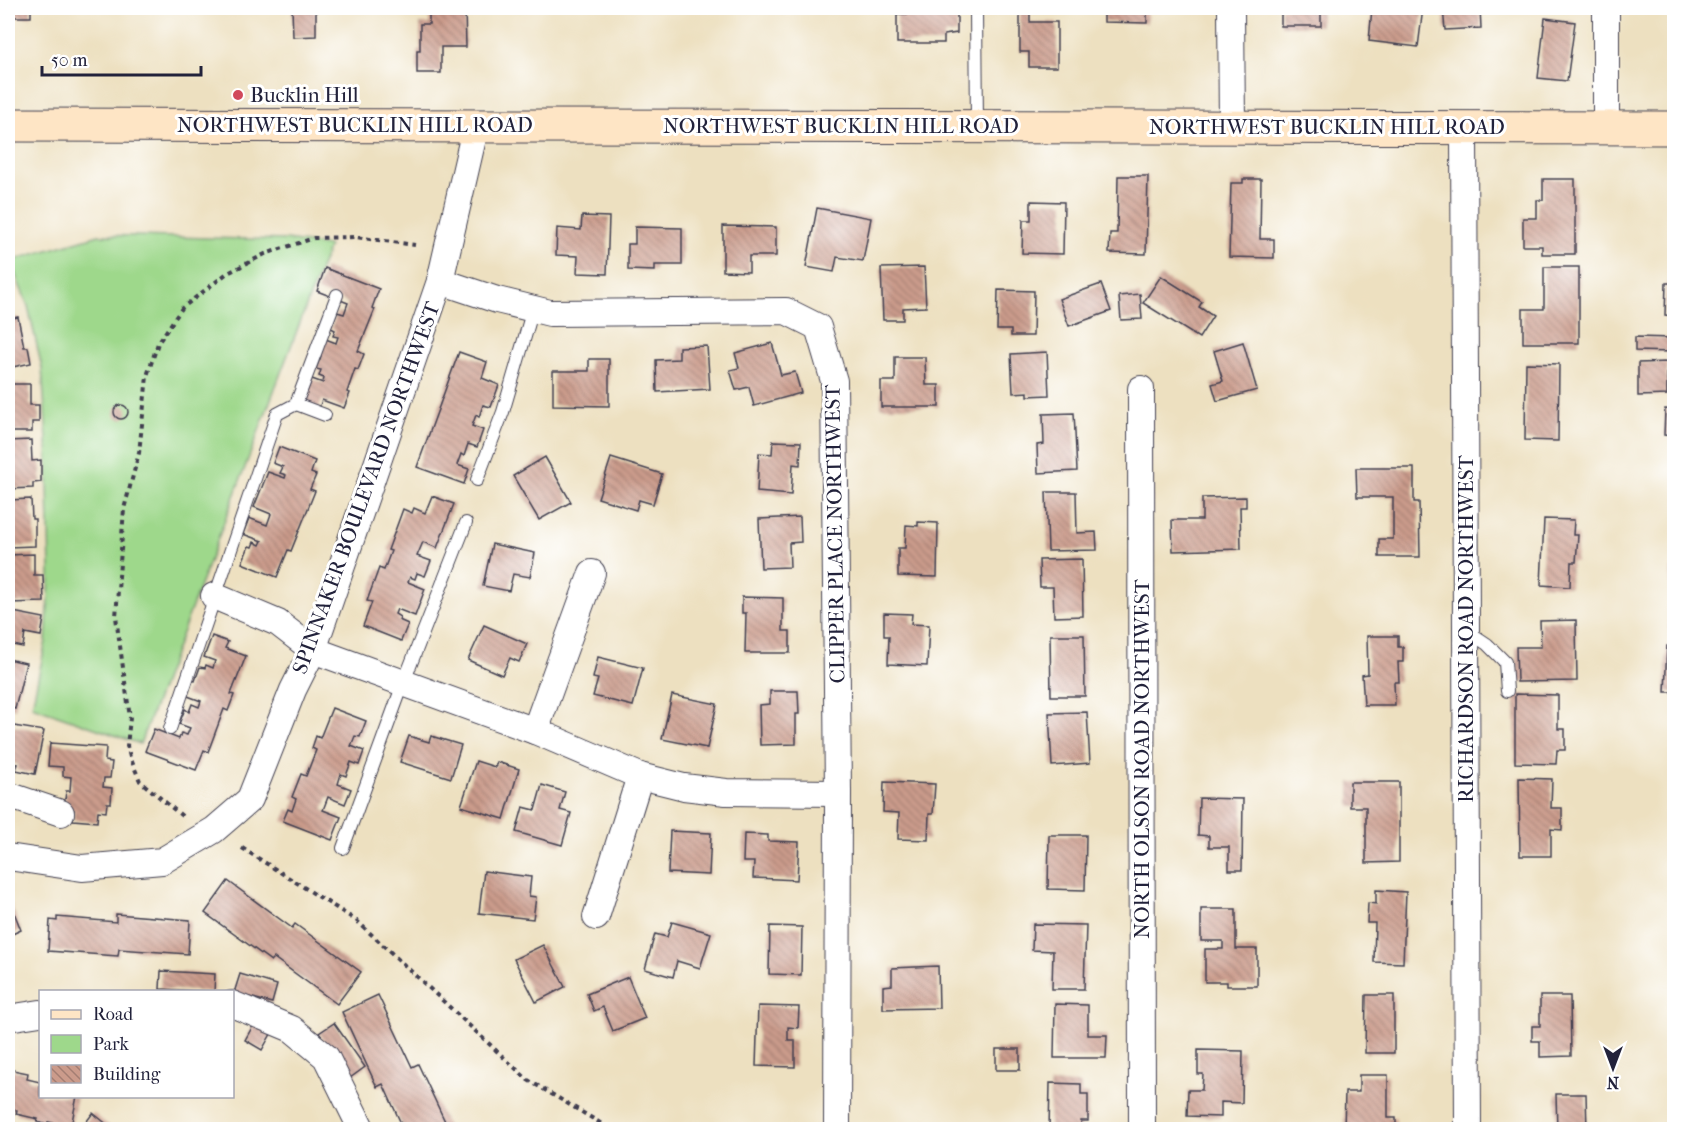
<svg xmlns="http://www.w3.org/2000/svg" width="1682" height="1137" font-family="'IM FELL French Canon',serif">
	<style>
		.green { fill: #9ed88b; stroke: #607d63; stroke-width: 1.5 }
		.building { fill: url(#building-back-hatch) }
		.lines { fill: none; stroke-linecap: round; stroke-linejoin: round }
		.lane-casing { stroke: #403e4f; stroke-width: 14 }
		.street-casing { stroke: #403e4f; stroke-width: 28 }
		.secondary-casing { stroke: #403e4f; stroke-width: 35 }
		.path { stroke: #403e4f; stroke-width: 4; stroke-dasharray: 4.5 4.5; stroke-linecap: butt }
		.lane { stroke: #fff; stroke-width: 12 }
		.street { stroke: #fff; stroke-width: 26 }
		.secondary { stroke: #fee5c5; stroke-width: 33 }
		.poi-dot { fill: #d1495b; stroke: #fff; stroke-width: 2 }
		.labels { text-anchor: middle; stroke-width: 6; stroke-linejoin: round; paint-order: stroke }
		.poi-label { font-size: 21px; fill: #22223b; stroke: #fff; text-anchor: start }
		.street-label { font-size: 21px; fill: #22223b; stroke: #fff }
	</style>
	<defs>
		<pattern id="building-back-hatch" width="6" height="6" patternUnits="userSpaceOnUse" patternTransform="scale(1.5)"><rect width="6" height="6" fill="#cb9b8b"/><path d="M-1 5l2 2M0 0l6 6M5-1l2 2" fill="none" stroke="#a47e73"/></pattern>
	</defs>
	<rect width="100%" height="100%" fill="#fff"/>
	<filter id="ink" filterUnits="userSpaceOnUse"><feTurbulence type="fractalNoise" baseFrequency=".0167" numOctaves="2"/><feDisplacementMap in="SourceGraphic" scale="12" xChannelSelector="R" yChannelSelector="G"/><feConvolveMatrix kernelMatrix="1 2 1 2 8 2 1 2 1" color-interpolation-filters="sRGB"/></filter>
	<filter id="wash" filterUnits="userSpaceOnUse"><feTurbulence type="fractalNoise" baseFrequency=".008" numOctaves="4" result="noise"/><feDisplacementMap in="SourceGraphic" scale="24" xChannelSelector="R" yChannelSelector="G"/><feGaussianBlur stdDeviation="1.35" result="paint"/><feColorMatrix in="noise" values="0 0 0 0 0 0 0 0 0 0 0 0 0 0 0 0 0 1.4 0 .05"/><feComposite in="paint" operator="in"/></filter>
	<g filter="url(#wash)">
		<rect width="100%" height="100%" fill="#ede0c0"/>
		<path class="green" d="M99 235 286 240 329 246 140 744 32 706 46 641 50 574 47 440 42 368 28 306 10 261Z"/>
		<g id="blocks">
			<g class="building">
				<rect x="8" y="8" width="23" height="9"/>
				<path d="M292 8H316V36L293 37Z"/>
				<path d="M940 8H957V33L944 35V43H897V14H940Z"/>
				<path d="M1020 8H1030V22H1057V67H1029V52H1020Z"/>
				<path d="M1104 8H1147V23L1104 22Z"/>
				<rect x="1281" y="8" width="40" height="18"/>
				<path d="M1372 8H1423L1418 47 1369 41Z"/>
				<path d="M1443 8H1480L1481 28 1445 30Z"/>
				<path d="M429 9H465L466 47H441V73H417V50H420V24H429Z"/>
				<path d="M1545 18 1575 22 1567 81 1538 78Z"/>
				<path d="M1118 176H1148L1146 254 1109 253 1110 233H1117Z"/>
				<path d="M1243 179H1261L1260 239H1274V258L1229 257 1231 183H1243Z"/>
				<path d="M1543 179H1575V254H1542V246H1523V218H1537V200H1543Z"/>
				<path d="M1031 201 1064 202 1063 254 1022 253 1023 220H1031Z"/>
				<path d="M817 208 871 218 863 261 837 257 834 272 806 267Z"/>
				<path d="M582 216 609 217 607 274 577 273 578 256 556 255 557 228 581 230Z"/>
				<path d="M723 226 776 227V256H749V272L723 271Z"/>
				<path d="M635 227 682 228V265H655V271L628 270V244H635Z"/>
				<path d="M924 267 926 307 903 308V320H883L881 268Z"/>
				<path d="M1544 267H1579V343H1523V309H1544Z"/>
				<path d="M325 268 379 289 372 308 375 309 358 351 364 354 358 370 355 369 347 392 350 393 344 408 322 400 319 408 303 402 312 379 323 383 324 378 319 376 321 370 316 369 321 356 316 354 323 338 336 343 338 337 333 336 335 330 331 328 337 312 344 314 348 303 317 291Z"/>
				<path d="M1161 276 1202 302 1199 307 1213 316 1199 338 1143 303Z"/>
				<path d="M1666 283H1674V316L1665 315Z"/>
				<path d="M1101 284 1111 311 1069 326 1059 299Z"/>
				<path d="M998 290 1034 291 1033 336H1011V330H997Z"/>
				<path d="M1140 294 1142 319 1121 320 1119 296Z"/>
				<path d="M18 317 24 347H28L31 363 8 368V319Z"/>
				<path d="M1635 337 1674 338 1673 352 1635 351Z"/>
				<path d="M1243 342 1257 390 1217 401 1212 384 1223 381 1214 351Z"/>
				<path d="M772 343 781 375 795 372 801 393 754 406 749 387 736 390 730 370 739 368 735 353Z"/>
				<path d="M707 346 710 389 657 392 656 360 679 359V347Z"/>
				<path d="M459 352 487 362 482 378 499 385 491 407 483 405 479 417 476 415 472 426 483 430 477 447 468 444 464 456 461 454 457 465 469 469 464 484 417 467Z"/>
				<path d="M1047 352 1049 395 1028 396V392L1013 393 1011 354Z"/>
				<path d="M895 357H925L926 385H939V407H881V381H895Z"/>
				<path d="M589 359H609V406L553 405V371H589Z"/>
				<path d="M1667 362V395L1638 396V363Z"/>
				<path d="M1526 363 1559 364 1558 441 1525 440Z"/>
				<path d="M8 384H30V405H39V422H32V432H8Z"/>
				<circle cx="121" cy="412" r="7"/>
				<path d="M1665 409 1674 410V436L1664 435Z"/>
				<path d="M1074 413 1077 471 1038 473 1037 445 1044 444 1043 414Z"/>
				<path d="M31 440 32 461 41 460V482L33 483V488L8 489V441Z"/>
				<path d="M773 441 801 442 800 465 793 464 791 495 757 492 759 453 772 454Z"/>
				<path d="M279 447 315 461 311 473 316 475 310 489 315 491 291 551 288 550 277 577 242 563 249 546 252 547 254 542 260 545 262 541 243 534 249 518 267 525 271 514 254 507 268 472 285 478 286 475 280 473 283 467 273 463Z"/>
				<path d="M545 457 571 502 539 520 513 476Z"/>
				<path d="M611 458 662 474 653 504 639 500 636 510 598 498Z"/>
				<path d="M1356 468H1414V502H1419L1420 557H1379V539H1393V497H1357Z"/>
				<path d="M1046 492H1076L1077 533 1096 532 1097 550 1048 551Z"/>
				<path d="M432 496 454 504 437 548 423 542 417 556 431 561 425 576 417 573 415 579 410 577 408 582 425 589 415 616 397 609 395 614 400 617 399 620 408 624 401 641 363 626 372 602 367 601 379 568 384 570 391 551 388 550 403 509 412 513 414 508 425 513Z"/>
				<path d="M1246 497V507H1240L1241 549 1173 551 1172 520H1202V498Z"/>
				<path d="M31 499 32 519H35V546L8 547V500Z"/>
				<path d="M800 517 801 542 789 543 790 567 761 568 759 519Z"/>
				<path d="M1544 519 1574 520 1573 535H1578L1576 562H1571L1570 587 1541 585Z"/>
				<path d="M918 522 938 523 937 577 898 576V548H905L906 525 918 526Z"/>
				<path d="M492 544 535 553 530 577 513 574 509 591 483 586Z"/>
				<path d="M34 554V575H43L44 602 8 603V555Z"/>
				<path d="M1082 559 1083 616 1054 617 1053 587H1040L1039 560Z"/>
				<path d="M1671 568H1674V631H1669Z"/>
				<path d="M742 597 783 598V631H790V653H745L746 613H742Z"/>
				<path d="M8 611 44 618 41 636 25 633 23 647 8 644Z"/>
				<path d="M884 613 912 614 911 624 929 625 927 666 888 664 889 636H884Z"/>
				<path d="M1576 620 1577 681 1517 682 1516 647H1541L1540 621Z"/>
				<path d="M484 625 527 644 519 662 510 658 502 675 468 660Z"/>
				<path d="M1050 635H1084L1085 696H1051Z"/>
				<path d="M212 636 228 642 225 648 246 656 231 694 234 695 228 711 224 709 208 752 204 750 196 770 145 751 154 729 179 739 181 733 187 735 190 728 179 724 185 709 189 712 192 704 199 707 201 701 185 695 191 679 195 681 200 667 205 668 206 665 213 668 215 661 204 657Z"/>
				<path d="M1367 636H1398V647H1403V662H1398L1399 682H1394L1395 705H1364L1362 675 1368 674Z"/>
				<path d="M1667 646 1674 647V692H1665Z"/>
				<path d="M598 657 643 668 633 706 593 696 598 679 593 678Z"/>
				<path d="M8 659 26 663 15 709 8 707Z"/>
				<path d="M770 691H798L799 714H796V744L760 745 759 705 770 704Z"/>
				<path d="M1515 694 1558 695V729H1565V750H1557L1556 764 1515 763Z"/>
				<path d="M672 695 717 704 707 748 662 739Z"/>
				<path d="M332 708 366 721 360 737 355 736 351 746 364 751 359 765 351 762 346 776 341 774 338 784 351 789 345 804 328 797 323 810 341 817 332 840 283 821 288 809 292 811 296 799 292 797 301 774 306 776 316 750 312 748 316 736 320 738Z"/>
				<path d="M1087 712 1090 763 1052 766 1049 713Z"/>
				<path d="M8 725 44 731 35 774 16 770 18 764 8 763Z"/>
				<path d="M409 736 429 742 431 736 461 745 451 778 400 762Z"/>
				<path d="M50 743 106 747 105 761 112 762 110 778H104L103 787 112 788 111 803H107L106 812 98 811 97 822 73 820 74 810 64 809 66 791H70L71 777 63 776V767L48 766Z"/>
				<path d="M476 761 495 767 497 762 519 769 504 819 461 806Z"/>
				<path d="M1519 778 1552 779 1551 808H1562V830L1551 829V856H1520Z"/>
				<path d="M884 782 935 784 933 814H929L928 840 898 839 899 813 883 812Z"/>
				<path d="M1350 782H1399V862L1366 863V807H1350Z"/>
				<path d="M542 785 565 792 560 810 571 813 562 845 516 832 523 807 535 810Z"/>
				<path d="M1199 798 1243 799 1242 870H1229V847H1209V836L1198 835Z"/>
				<path d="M670 831 711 833 709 875 668 873Z"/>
				<path d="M744 834 768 835V841L799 842 797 880 753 878 754 862H743Z"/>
				<path d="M1049 835H1086L1085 890 1048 889Z"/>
				<path d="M484 871 531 877 529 896 536 897 533 919 479 913Z"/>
				<path d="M228 881 292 928 295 924 361 972 337 1004 274 958 271 961 205 913Z"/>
				<path d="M1376 890 1406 892 1403 963 1374 962 1375 923H1367L1368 903 1376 904Z"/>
				<path d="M8 897 21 930 8 936Z"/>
				<path d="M1201 909H1236V949H1257V986H1227V982H1205V949H1223V941H1201Z"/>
				<path d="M116 914 190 920 188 954 119 949 118 956 48 951 50 920 57 921V917L116 922Z"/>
				<path d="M672 922 711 933 700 968 677 961 673 977 645 969 655 934 667 937Z"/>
				<path d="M1033 924 1086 925 1084 989H1052L1053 951 1032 950Z"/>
				<path d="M770 926 802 927 801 975 769 974Z"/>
				<path d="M543 945 565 987 536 1002 514 959Z"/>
				<path d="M938 966 939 1008 883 1009V986L892 985V968Z"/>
				<path d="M161 971 215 974 214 992 160 989Z"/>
				<path d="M240 974 277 985 272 1003 234 993Z"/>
				<path d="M628 977 645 1018 613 1031 603 1007 594 1011 587 994Z"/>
				<path d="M378 995 412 1067 418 1064 449 1130H404L383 1084 377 1087 342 1012Z"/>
				<path d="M1366 995H1394V1053H1365Z"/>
				<path d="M1540 996H1570L1571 1056 1540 1057V1041H1532V1026H1540Z"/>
				<path d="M1055 1004 1088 1005V1035H1107L1106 1058H1054Z"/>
				<path d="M758 1006 799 1007 798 1028 788 1027V1040H795V1067L756 1066Z"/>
				<path d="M334 1023 365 1067 350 1078 319 1033Z"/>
				<path d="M254 1024 271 1034 262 1050 245 1040Z"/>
				<rect x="996" y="1049" width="24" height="21"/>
				<path d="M1198 1050 1243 1051 1242 1103 1221 1102V1117L1187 1116 1188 1090H1202L1203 1074H1198Z"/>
				<path d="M8 1069 28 1073 27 1079 40 1082V1096H77L71 1127 48 1122V1125L37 1122 38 1119 16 1114 17 1110 8 1108Z"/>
				<path d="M1359 1075H1388V1118H1396V1130H1344L1345 1092H1359Z"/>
				<path d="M1050 1083 1081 1084V1094H1088V1121H1081V1130H1049Z"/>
				<path d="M1556 1094H1586L1587 1130H1557Z"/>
				<path d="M93 1113 114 1130H80Z"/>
			</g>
		</g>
	</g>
	<g filter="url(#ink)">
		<use href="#blocks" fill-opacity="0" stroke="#403e4f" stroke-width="1.5"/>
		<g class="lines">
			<defs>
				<g id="lane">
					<path d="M976 8 977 126"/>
					<path d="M296 404 325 415"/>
					<path d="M477 480 503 412 533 309"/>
					<path d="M1466 630 1487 644 1505 662 1507 691"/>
					<path d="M170 729 277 414 296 404 337 295"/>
					<path d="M343 848 403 684 466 523"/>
				</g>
				<g id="street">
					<path d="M1231 8 1232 127"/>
					<path d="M1606 8V128"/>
					<path d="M1464 128 1468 1130"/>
					<path d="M440 281 497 300 550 313 786 311 818 327 834 381 838 793 837 1130"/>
					<path d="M1141 389 1142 1130"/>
					<path d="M214 596 278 623 313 650 535 731 640 776 684 787 726 792 838 793"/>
					<path d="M535 731 592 573"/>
					<path d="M8 795 61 813"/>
					<path d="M8 857 82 868 162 861 214 830 250 799 293 690 313 650 440 281 476 125"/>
					<path d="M596 917 640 776"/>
					<path d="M232 1004 292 1029 326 1057 362 1130"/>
					<path d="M8 1018 40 1013"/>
				</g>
				<path id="secondary" d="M8 125 1674 128"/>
			</defs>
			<use href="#lane" class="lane-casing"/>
			<use href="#street" class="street-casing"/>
			<use href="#secondary" class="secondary-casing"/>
			<g class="path">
				<path d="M182 816 140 781 130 757 127 746 130 718 116 617 124 509 139 453 147 376 158 343 182 308 226 274 265 254 314 238 355 237 415 245"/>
				<path d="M242 848 357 921 528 1080 612 1130"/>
			</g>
			<use href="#lane" class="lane"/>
			<use href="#street" class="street"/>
			<use href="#secondary" class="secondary"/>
		</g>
	</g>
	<circle class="poi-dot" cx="238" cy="95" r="6"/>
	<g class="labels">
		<g class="poi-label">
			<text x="250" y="102">Bucklin Hill</text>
		</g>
		<g class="street-label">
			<text x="355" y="132">NORTHWEST BUCKLIN HILL ROAD</text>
			<text x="841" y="133">NORTHWEST BUCKLIN HILL ROAD</text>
			<text x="1327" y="134">NORTHWEST BUCKLIN HILL ROAD</text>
			<text transform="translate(366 488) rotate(-70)" y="7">SPINNAKER BOULEVARD NORTHWEST</text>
			<text transform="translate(835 534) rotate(-91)" y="7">CLIPPER PLACE NORTHWEST</text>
			<text transform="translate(1466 629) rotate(-90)" y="7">RICHARDSON ROAD NORTHWEST</text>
			<text transform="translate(1142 759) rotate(-90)" y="7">NORTH OLSON ROAD NORTHWEST</text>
		</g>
	</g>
	<rect width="1682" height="1137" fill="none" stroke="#fff" stroke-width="30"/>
	<rect x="39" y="990" width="195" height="108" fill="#ffffff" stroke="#a7a7b1" stroke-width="1.5"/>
	<rect x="51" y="1010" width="30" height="9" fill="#fee5c5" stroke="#a7a7b1" stroke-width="1.5"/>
	<text x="93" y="1020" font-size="18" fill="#22223b">Road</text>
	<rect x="51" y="1035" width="30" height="18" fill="#9ed88b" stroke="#a7a7b1" stroke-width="1.5"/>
	<text x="93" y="1050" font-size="18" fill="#22223b">Park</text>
	<rect x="51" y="1065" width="30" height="18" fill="url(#building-back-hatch)" stroke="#a7a7b1" stroke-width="1.5"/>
	<text x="93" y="1080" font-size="18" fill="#22223b">Building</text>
	<g transform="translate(1613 1068) rotate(180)" stroke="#ffffff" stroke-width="4.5" paint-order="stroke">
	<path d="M0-4.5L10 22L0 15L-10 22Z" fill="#22223b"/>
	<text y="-9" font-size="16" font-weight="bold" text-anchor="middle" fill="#22223b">N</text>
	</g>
	<path d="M42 66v9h159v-9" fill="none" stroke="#22223b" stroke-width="3"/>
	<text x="51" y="66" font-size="18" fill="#22223b" stroke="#ffffff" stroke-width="4.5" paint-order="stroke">50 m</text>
</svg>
